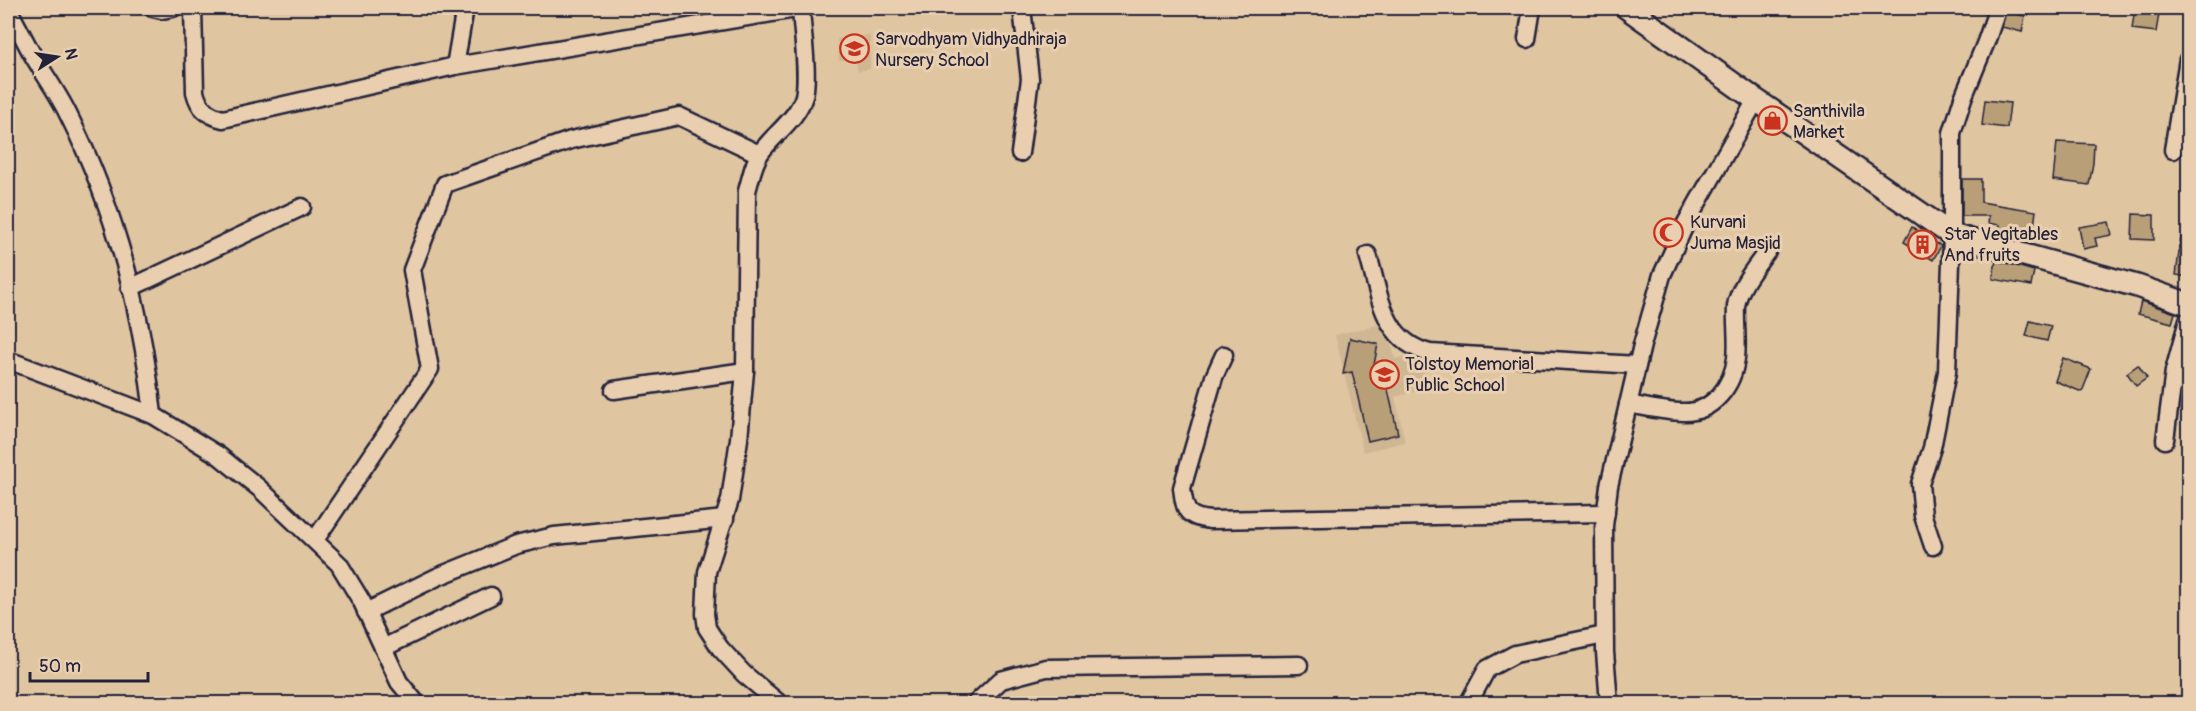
<svg xmlns="http://www.w3.org/2000/svg" width="2196" height="711" font-family="Pangolin,sans-serif">
	<style>
		.built { fill: #d0b793 }
		.building { fill: #b99f78; stroke: #22223b; stroke-width: 1.5 }
		.lines { fill: none; stroke-linecap: round; stroke-linejoin: round }
		.minor-casing { stroke: #22223b; stroke-width: 21 }
		.tertiary-casing { stroke: #22223b; stroke-width: 26 }
		.minor { stroke: #e9cfb0; stroke-width: 16 }
		.tertiary { stroke: #e9cfb0; stroke-width: 21 }
		.labels { text-anchor: middle; stroke-width: 6; stroke-linejoin: round; paint-order: stroke }
		.poi-label { font-size: 18px; fill: #22223b; stroke: #e9cfb0; text-anchor: start }
	</style>
	<rect width="100%" height="100%" fill="#e0c5a1"/>
	<filter id="ink" filterUnits="userSpaceOnUse"><feTurbulence type="fractalNoise" baseFrequency=".0167" numOctaves="2"/><feDisplacementMap in="SourceGraphic" scale="12" xChannelSelector="R" yChannelSelector="G"/><feConvolveMatrix kernelMatrix="1 2 1 2 8 2 1 2 1" color-interpolation-filters="sRGB"/></filter>
	<g filter="url(#ink)">
		<g class="built">
			<path d="M870 35V69L858 71 855 58 839 61 837 39Z"/>
			<path d="M1386 323 1395 359 1420 353 1429 388 1395 397 1405 442 1363 452 1335 335Z"/>
		</g>
		<g class="building">
			<path d="M2135 8H2160L2156 32 2132 29Z"/>
			<path d="M2005 12 2025 16 2022 32 2002 27Z"/>
			<path d="M1985 100 2010 103 2007 128 1982 125Z"/>
			<path d="M2057 142 2094 144 2093 163 2089 185 2053 180Z"/>
			<path d="M1962 179H1981V202L2036 211 2033 233 2022 231 2021 238 1999 234 2000 225 1988 223 1989 216H1962Z"/>
			<path d="M2133 214 2154 215V240L2132 239Z"/>
			<path d="M1675 221 1664 246H1663L1662 223Z"/>
			<path d="M2109 222 2112 235 2095 238 2097 246 2083 249 2079 227Z"/>
			<path d="M1912 227 1941 246 1933 260 1904 242Z"/>
			<path d="M2181 237H2188V277L2176 275Z"/>
			<path d="M1996 260 2034 271 2031 286 1993 279Z"/>
			<path d="M2141 301 2175 313 2172 323 2138 314Z"/>
			<path d="M2030 321 2051 326 2047 341 2026 336Z"/>
			<path d="M1350 338 1378 344 1373 370 1383 368 1398 434 1368 441 1352 372 1343 374Z"/>
			<path d="M2063 358 2091 369 2082 392 2055 381Z"/>
			<path d="M2138 365 2147 378 2136 386 2127 373Z"/>
		</g>
		<g class="lines">
			<defs>
				<g id="minor">
					<path d="M8 8C15 22 23 37 31 52 43 73 58 93 68 114 115 208 142 311 153 415L218 455 259 488 339 564 362 602 399 682 417 704"/>
					<path d="M153 8 162 10 173 8"/>
					<path d="M193 8 195 92C199 108 207 115 223 119L455 66 802 8"/>
					<path d="M1527 39 1532 8"/>
					<path d="M455 66 465 8"/>
					<path d="M2173 150 2188 59"/>
					<path d="M1020 153 1030 79 1022 8"/>
					<path d="M1368 255C1380 296 1383 341 1430 353L1637 365"/>
					<path d="M130 288 302 207"/>
					<path d="M1224 355 1214 377 1182 488C1185 511 1186 517 1210 520L1606 513"/>
					<path d="M8 360 153 415"/>
					<path d="M614 390 745 371"/>
					<path d="M1628 404C1646 407 1665 412 1683 412 1713 413 1733 385 1736 358 1738 341 1735 323 1736 306 1739 286 1756 267 1768 250"/>
					<path d="M2165 440 2174 371 2188 320"/>
					<path d="M315 540 430 369 412 270 445 184 571 140 679 116 759 154"/>
					<path d="M1933 546 1923 516 1920 484 1932 448 1947 372 1952 235V133L1963 98 1986 42 1995 16 1994 8"/>
					<path d="M366 612 437 577 516 545 554 536 725 519"/>
					<path d="M383 648 491 596"/>
					<path d="M780 704 744 674 720 648 707 628 705 614 707 572 730 500 739 439 745 371 747 191C751 178 753 163 761 152 774 134 798 118 804 96 809 74 802 32 801 8"/>
					<path d="M975 704 1001 680 1046 668 1299 665"/>
					<path d="M1468 704 1487 669 1515 654 1604 635"/>
					<path d="M1609 704 1605 652 1604 526 1609 486 1642 345 1662 275 1686 223 1756 100"/>
				</g>
				<path id="tertiary" d="M1627 8 1756 100 1952 235 2137 286 2188 304"/>
			</defs>
			<use href="#minor" class="minor-casing"/>
			<use href="#tertiary" class="tertiary-casing"/>
			<use href="#minor" class="minor"/>
			<use href="#tertiary" class="tertiary"/>
		</g>
	</g>
	<defs>
		<symbol id="school-ring" viewBox="-11 -11 22 22"><circle r="9.5" fill="#e9cfb0" stroke="#c8321e" stroke-width="1.5"/><path d="M0-5L7-2L0 1L-7-2ZM-4 1L0 2.5L4 1V4Q0 6-4 4Z" fill="#c8321e"/></symbol>
		<symbol id="shop-ring" viewBox="-11 -11 22 22"><circle r="9.5" fill="#e9cfb0" stroke="#c8321e" stroke-width="1.5"/><path d="M-5-2.5h2.3a2.7 3.5 0 0 1 5.4 0H5L5.5 6h-11ZM-1.5-2.5h3a1.5 2.3 0 0 0-3 0Z" fill="#c8321e"/></symbol>
		<symbol id="mosque-ring" viewBox="-11 -11 22 22"><circle r="9.5" fill="#e9cfb0" stroke="#c8321e" stroke-width="1.5"/><path d="M3.5-4.9A6 6 0 1 0 3.5 4.9A5 5 0 1 1 3.5-4.9Z" fill="#c8321e"/></symbol>
		<symbol id="building-ring" viewBox="-11 -11 22 22"><circle r="9.5" fill="#e9cfb0" stroke="#c8321e" stroke-width="1.5"/><path d="M-4-6H4V6H1V3H-1V6H-4ZM-2.5-4.3h1.7v1.8h-1.7ZM.8-4.3h1.7v1.8H.8ZM-2.5-1h1.7V.8h-1.7ZM.8-1h1.7V.8H.8Z" fill="#c8321e"/></symbol>
	</defs>
	<g fill-rule="evenodd">
		<use href="#school-ring" x="838" y="32" width="33" height="33"/>
		<use href="#shop-ring" x="1756" y="104" width="33" height="33"/>
		<use href="#mosque-ring" x="1652" y="216" width="33" height="33"/>
		<use href="#building-ring" x="1906" y="228" width="33" height="33"/>
		<use href="#school-ring" x="1368" y="358" width="33" height="33"/>
	</g>
	<g class="labels">
		<g class="poi-label">
			<text x="875" y="45">Sarvodhyam Vidhyadhiraja<tspan x="875" dy="21">Nursery School</tspan></text>
			<text x="1793" y="117">Santhivila<tspan x="1793" dy="21">Market</tspan></text>
			<text x="1690" y="228">Kurvani<tspan x="1690" dy="21">Juma Masjid</tspan></text>
			<text x="1944" y="240">Star Vegitables<tspan x="1944" dy="21">And fruits</tspan></text>
			<text x="1405" y="370">Tolstoy Memorial<tspan x="1405" dy="21">Public School</tspan></text>
		</g>
	</g>
	<rect width="2196" height="711" fill="none" stroke="#e9cfb0" stroke-width="30"/>
	<rect x="15" y="15" width="2166" height="681" fill="none" stroke="#22223b" stroke-width="2" filter="url(#ink)"/>
	<g transform="translate(57 57) rotate(78)" stroke="#e9cfb0" stroke-width="4.5" paint-order="stroke">
	<path d="M0-4.5L10 22L0 15L-10 22Z" fill="#22223b"/>
	<text y="-9" font-size="16" font-weight="bold" text-anchor="middle" fill="#22223b">N</text>
	</g>
	<path d="M30 672v9h118v-9" fill="none" stroke="#22223b" stroke-width="3"/>
	<text x="39" y="672" font-size="18" fill="#22223b" stroke="#e9cfb0" stroke-width="4.5" paint-order="stroke">50 m</text>
</svg>
